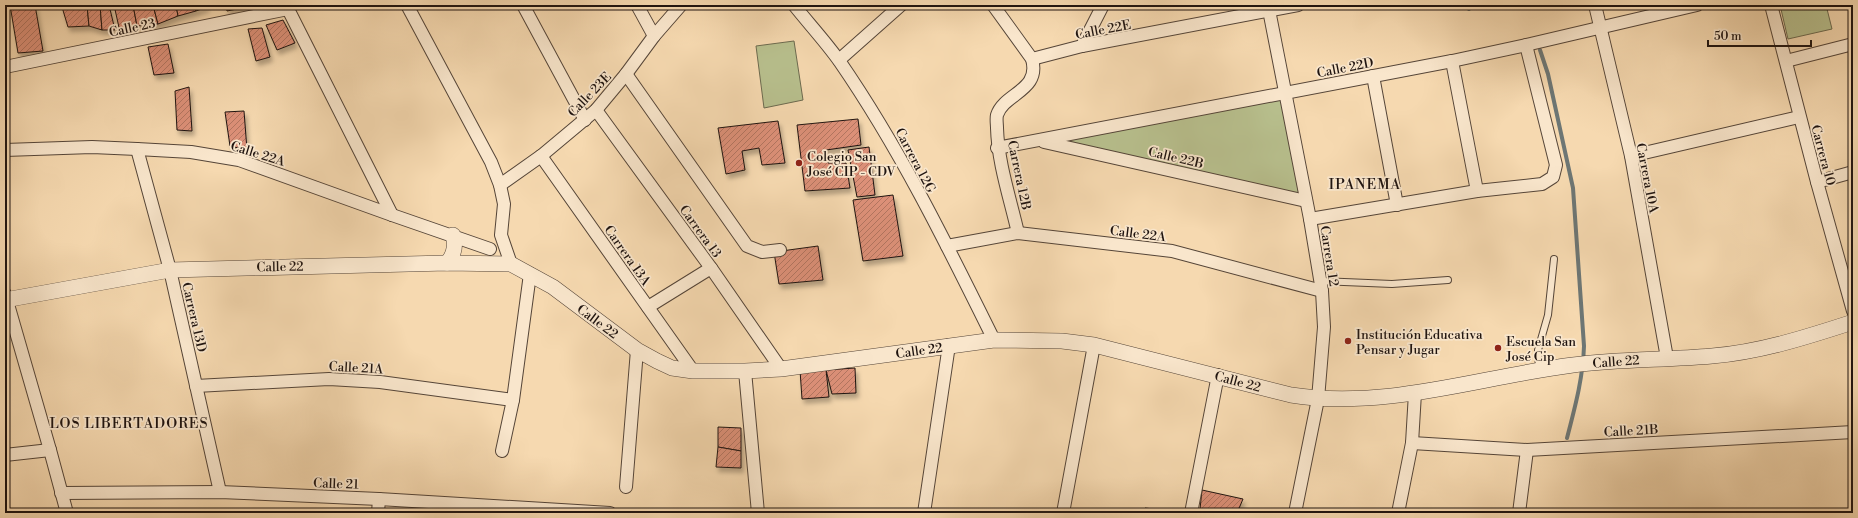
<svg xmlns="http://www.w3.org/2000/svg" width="1858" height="518" font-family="'Libre Bodoni',serif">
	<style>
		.green { fill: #b8c08e; stroke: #6c6a4f }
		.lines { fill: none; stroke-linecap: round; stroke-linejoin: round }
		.stream { stroke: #6d7674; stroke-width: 4 }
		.building { fill: url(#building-hatch); stroke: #1f1410; filter: url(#shadow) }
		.service-casing { stroke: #554538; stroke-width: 8 }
		.minor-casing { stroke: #554538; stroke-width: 14 }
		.tertiary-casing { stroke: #554538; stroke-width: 16 }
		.service { stroke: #f9e6cc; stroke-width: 6 }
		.minor { stroke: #f9e6cc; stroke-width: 12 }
		.tertiary { stroke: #f9e6cc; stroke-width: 15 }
		.poi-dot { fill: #8f2418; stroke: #f9e6cc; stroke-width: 1.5 }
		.labels { text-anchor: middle; stroke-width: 3.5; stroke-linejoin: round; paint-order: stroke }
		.street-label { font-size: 13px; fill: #1f1410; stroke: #f9e6cc }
		.poi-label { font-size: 13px; fill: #1f1410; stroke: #f9e6cc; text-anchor: start }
		.neighbourhood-label { font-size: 14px; letter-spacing: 1px; fill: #1f1410; stroke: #f9e6cc }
	</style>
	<defs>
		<pattern id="building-hatch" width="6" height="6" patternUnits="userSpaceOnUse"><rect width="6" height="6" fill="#dc9078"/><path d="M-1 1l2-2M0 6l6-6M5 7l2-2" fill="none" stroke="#b27461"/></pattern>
		<filter id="shadow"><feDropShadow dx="2.5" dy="4.5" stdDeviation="2" flood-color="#0004"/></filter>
	</defs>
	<rect width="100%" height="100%" fill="#f6d9b0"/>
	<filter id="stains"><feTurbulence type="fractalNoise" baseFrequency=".005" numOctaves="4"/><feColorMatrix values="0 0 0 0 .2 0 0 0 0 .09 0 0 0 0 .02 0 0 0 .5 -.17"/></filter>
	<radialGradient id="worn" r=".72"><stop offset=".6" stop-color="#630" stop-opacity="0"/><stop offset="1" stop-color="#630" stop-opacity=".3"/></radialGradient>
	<g class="green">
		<path d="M1780 5H1826L1832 29 1788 39Z"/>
		<path d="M794 41 803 100 764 108 756 46Z"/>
		<path d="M1285 93 1306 201 1039 141Z"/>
	</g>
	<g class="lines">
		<g class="stream">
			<path d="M1468 5 1469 9"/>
			<path d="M1540 50 1548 74 1573 188 1584 346C1583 378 1575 407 1567 438"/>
		</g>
	</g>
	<g class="building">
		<path d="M10 5H35L43 51 18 53Z"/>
		<path d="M73 5H87L89 26 68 27 62 7Z"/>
		<path d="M87 5H100L102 30 89 26Z"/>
		<path d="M100 5H109L115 30H102Z"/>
		<path d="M114 5H133L137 26 120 32Z"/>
		<path d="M133 5H153L158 24 137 26Z"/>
		<path d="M153 5H176L178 16 158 24Z"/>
		<path d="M176 5H194L196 11 178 16Z"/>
		<path d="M195 5H207V7L196 11Z"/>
		<path d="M226 5H241L242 8 227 11Z"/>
		<path d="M283 20 295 43 277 50 266 25Z"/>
		<path d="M262 28 270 57 256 61 248 29Z"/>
		<path d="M168 44 174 73 154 75 148 47Z"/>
		<path d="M189 87 192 131 177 130 175 91Z"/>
		<path d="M244 111 247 150 230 146 225 112Z"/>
		<path d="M858 119 861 145 826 150 828 163H846L850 188 805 191 797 125Z"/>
		<path d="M778 121 785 163 762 165 759 148 742 151 745 170 726 174 718 128Z"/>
		<path d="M869 147 875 195 857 197 848 150Z"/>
		<path d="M893 195 903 256 863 261 853 200Z"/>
		<path d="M818 246 823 280 779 284 774 252Z"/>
		<path d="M855 368 856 393 832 394 826 370Z"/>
		<path d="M800 370H826L829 397 802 399Z"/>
		<path d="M718 427 741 428V451L718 447Z"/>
		<path d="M718 447 741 451V468L716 467Z"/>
		<path d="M1202 490 1243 499 1237 513H1214L1200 509Z"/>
		<path d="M1145 508 1170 511V513H1144Z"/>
	</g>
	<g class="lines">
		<defs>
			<g id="service">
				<path d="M1320 281 1392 284 1448 280"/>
				<path d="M1539 370 1538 350 1548 315 1554 259"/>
			</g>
			<g id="minor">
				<path d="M286 5 392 215"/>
				<path d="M407 5 491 162 500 185 504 204 501 235 511 264"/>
				<path d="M523 5 585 120"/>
				<path d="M637 5 654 36"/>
				<path d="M794 5C809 24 826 42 840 62 900 149 947 245 994 340"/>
				<path d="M993 5 1032 59C1041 91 1004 93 997 115 996 119 997 124 997 128 998 163 1010 198 1018 233"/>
				<path d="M1268 5 1310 219 1322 291 1324 327 1318 399 1295 513"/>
				<path d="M1595 5 1631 156 1667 358"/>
				<path d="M1771 5 1817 182 1853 311"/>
				<path d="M1082 46 1103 5"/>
				<path d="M1032 59 1082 46 1298 5"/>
				<path d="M839 60 901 5"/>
				<path d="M1452 61 1477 191"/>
				<path d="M1786 61 1853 44"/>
				<path d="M5 67 288 9"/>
				<path d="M626 74 747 246 762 252 780 250"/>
				<path d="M1373 76 1397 205"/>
				<path d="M596 110 711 268 781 369"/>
				<path d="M1044 142 1306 201"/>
				<path d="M997 148 1452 61 1526 45 1697 5"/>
				<path d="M137 149 170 270 220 492"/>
				<path d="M5 150 92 147 137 149 191 152 239 160 392 215 490 249"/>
				<path d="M541 156 693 371"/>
				<path d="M1631 156 1799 117"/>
				<path d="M1817 182 1853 172"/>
				<path d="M500 185 541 156 596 110 626 74 654 36 681 5"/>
				<path d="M1310 219 1477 191 1542 184 1553 177 1556 165 1526 45"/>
				<path d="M947 246 1018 233 1172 251 1322 291"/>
				<path d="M5 294 50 450 67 513"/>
				<path d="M648 307 711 268"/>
				<path d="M745 371 758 513"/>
				<path d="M196 386 329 379 380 382 513 400"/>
				<path d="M1412 443 1527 450 1853 432"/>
				<path d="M502 451 513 400 530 274"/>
				<path d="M5 455 50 450"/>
				<path d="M626 487 637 350"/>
				<path d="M61 493 220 492 379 499 610 513"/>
				<path d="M378 513 379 499"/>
				<path d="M924 513 949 345"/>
				<path d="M1063 513 1094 345"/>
				<path d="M1191 513 1218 375"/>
				<path d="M1398 513 1412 443 1415 393"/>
				<path d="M1519 513 1527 450"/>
			</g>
			<g id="tertiary">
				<path d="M447 263C455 254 456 245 453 235"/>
				<path d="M5 300 170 270 447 263 511 264 553 287 637 350 657 361 672 368 693 371H745L781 369 994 340 1062 341 1094 345 1291 395C1386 410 1479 377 1573 365 1619 359 1666 360 1712 356 1760 352 1807 337 1853 322"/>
			</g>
		</defs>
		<use href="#service" class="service-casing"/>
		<use href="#minor" class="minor-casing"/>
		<use href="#tertiary" class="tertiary-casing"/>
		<use href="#service" class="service"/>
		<use href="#minor" class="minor"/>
		<use href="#tertiary" class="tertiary"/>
	</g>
	<g class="poi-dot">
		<circle cx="799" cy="163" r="4"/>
		<circle cx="1348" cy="341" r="4"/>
		<circle cx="1498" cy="348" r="4"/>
	</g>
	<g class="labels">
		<g class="street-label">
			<text transform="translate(132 27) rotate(-12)" y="5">Calle 23</text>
			<text transform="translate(1103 29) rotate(-11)" y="5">Calle 22E</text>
			<text transform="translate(1345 67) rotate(-11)" y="5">Calle 22D</text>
			<text transform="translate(589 94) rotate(-46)" y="5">Calle 23E</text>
			<text transform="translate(258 153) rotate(17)" y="5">Calle 22A</text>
			<text transform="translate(1824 155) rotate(75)" y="5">Carrera 10</text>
			<text transform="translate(1176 157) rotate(13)" y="5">Calle 22B</text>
			<text transform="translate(916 160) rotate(62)" y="5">Carrera 12G</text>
			<text transform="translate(1020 175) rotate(78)" y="5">Carrera 12B</text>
			<text transform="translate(1648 178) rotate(79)" y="5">Carrera 10A</text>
			<text transform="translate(701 231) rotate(54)" y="5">Carrera 13</text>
			<text transform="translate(1138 233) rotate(7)" y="5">Calle 22A</text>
			<text transform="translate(628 255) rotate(55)" y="5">Carrera 13A</text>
			<text transform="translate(1330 256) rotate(81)" y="5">Carrera 12</text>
			<text transform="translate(280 266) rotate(-1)" y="5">Calle 22</text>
			<text transform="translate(195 317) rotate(77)" y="5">Carrera 13D</text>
			<text transform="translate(598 321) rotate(37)" y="5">Calle 22</text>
			<text transform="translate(919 350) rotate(-8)" y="5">Calle 22</text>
			<text transform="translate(1616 361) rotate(-4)" y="5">Calle 22</text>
			<text transform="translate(356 367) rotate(3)" y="5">Calle 21A</text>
			<text transform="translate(1238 381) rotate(15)" y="5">Calle 22</text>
			<text transform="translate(1631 430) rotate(-3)" y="5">Calle 21B</text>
			<text transform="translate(336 483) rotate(2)" y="5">Calle 21</text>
		</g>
		<g class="poi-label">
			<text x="807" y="161">Colegio San<tspan x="807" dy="15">José CIP - CDV</tspan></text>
			<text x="1356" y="339">Institución Educativa<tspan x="1356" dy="15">Pensar y Jugar</tspan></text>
			<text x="1506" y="346">Escuela San<tspan x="1506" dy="15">José Cip</tspan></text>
		</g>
		<g class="neighbourhood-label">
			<text x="1365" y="189">IPANEMA</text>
			<text x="129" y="428">LOS LIBERTADORES</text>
		</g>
	</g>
	<rect width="1858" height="518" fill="none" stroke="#f6d9b0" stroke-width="20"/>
	<rect x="6" y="6" width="1846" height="506" fill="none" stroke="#1f1410" stroke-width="2"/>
	<rect x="10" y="10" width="1838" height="498" fill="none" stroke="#1f1410"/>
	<path d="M1708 40v6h103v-6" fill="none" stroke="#1f1410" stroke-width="2"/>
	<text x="1714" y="40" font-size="12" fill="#1f1410" stroke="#f9e6cc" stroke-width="3" paint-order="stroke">50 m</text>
	<rect width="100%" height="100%" filter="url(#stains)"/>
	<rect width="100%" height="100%" fill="url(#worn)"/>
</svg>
